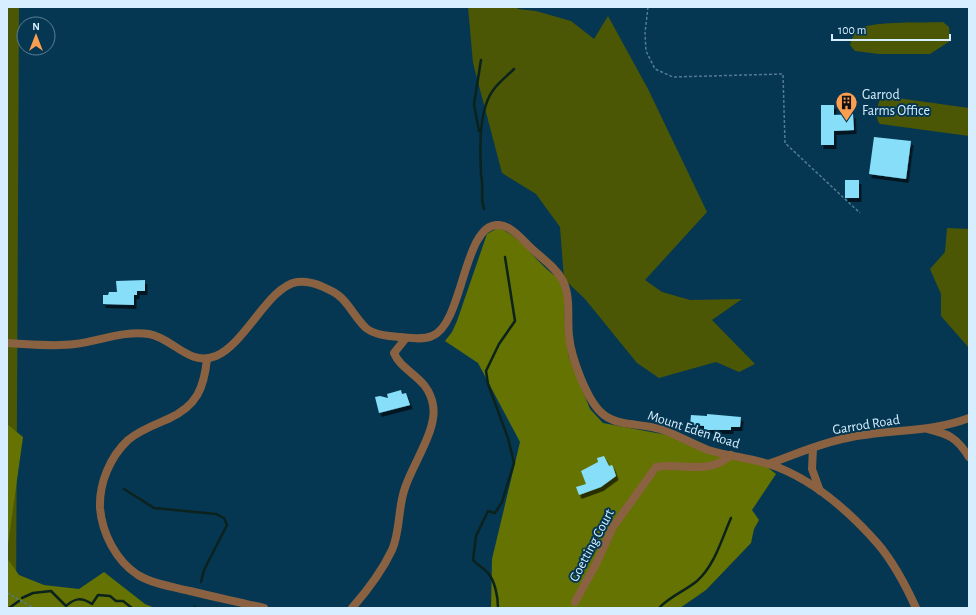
<svg xmlns="http://www.w3.org/2000/svg" width="976" height="615" font-family="'Alegreya Sans',sans-serif">
	<style>
		.green { fill: #4b5704 }
		.forest { fill: #647301 }
		.lines { fill: none; stroke-linecap: round; stroke-linejoin: round }
		.stream { stroke: #0b221d; stroke-width: 2.5 }
		.building { fill: #86def8; filter: url(#shadow) }
		.path { stroke: #537b92; stroke-width: 1.5; stroke-dasharray: 3 2; stroke-linecap: butt }
		.minor { stroke: #8a6242; stroke-width: 8 }
		.labels { text-anchor: middle; stroke-width: 4; stroke-linejoin: round; paint-order: stroke }
		.poi-label { font-size: 14px; fill: #d6eeff; stroke: #063752; text-anchor: start }
		.street-label { font-size: 14px; fill: #d6eeff; stroke: #063752 }
	</style>
	<defs>
		<filter id="shadow"><feDropShadow dx="2.5" dy="4" stdDeviation="0" flood-color="#0009"/></filter>
	</defs>
	<rect width="100%" height="100%" fill="#063752"/>
	<g class="green">
		<path d="M7 7H19L16 608H7Z"/>
		<path d="M468 7H517L518 9 536 11 571 21 594 39 608 16 648 89 707 212 645 280 662 292 690 300 742 299 712 320 755 364 739 372 716 362 659 378 637 363 585 299 564 279 560 227 536 194 502 173 473 63Z"/>
		<path d="M943 22 949 27 950 41 930 54H879L855 51 850 45C852 37 855 32 862 28 873 21 928 23 943 22Z"/>
		<path d="M883 96 969 108V136L880 124C874 118 877 101 883 96Z"/>
		<path d="M947 228 969 229V348L941 316V294L930 269 945 252Z"/>
	</g>
	<g class="forest">
		<path d="M498 228C525 237 538 269 564 281L565 333 569 357 590 409 603 423 667 435 766 466 776 474 752 510 759 520 754 529 751 543 706 590 680 608H491L492 559 520 442 478 363 445 341 452 332 457 321 487 234Z"/>
		<path d="M7 424 23 437 7 552Z"/>
		<path d="M7 558 19 575 44 585 79 589 104 572 145 604 155 608H7Z"/>
	</g>
	<g class="lines">
		<g class="stream">
			<path d="M479 131 474 104 481 60"/>
			<path d="M484 209C480 198 484 186 481 175 480 150 478 109 494 89 499 82 507 76 514 69"/>
			<path d="M124 489 154 508 216 514 224 518 227 525 204 570 201 582"/>
			<path d="M22 598 33 593 51 591 66 606C75 598 81 597 92 604L98 595 110 596 116 601H123L132 608"/>
			<path d="M195 607 196 608"/>
			<path d="M9 608 19 601"/>
			<path d="M498 608C498 597 495 580 487 572 483 567 477 565 473 560L476 536 488 511 495 513 502 502 514 463 508 438 488 384 486 371 499 344 515 321 505 257"/>
			<path d="M659 608C670 596 685 591 697 581 715 565 722 538 731 518"/>
		</g>
	</g>
	<g class="building">
		<path d="M821 105H834V115L853 114 854 130 834 131V145H821Z"/>
		<path d="M874 137 911 141 906 179 869 174Z"/>
		<rect x="845" y="180" width="14" height="18"/>
		<path d="M145 280V291H137V295H134V305L103 304V295H108L109 292H117L116 281Z"/>
		<path d="M401 390 402 394 406 393 410 405 379 413 375 397 380 396 388 398 387 394Z"/>
		<path d="M707 414 741 417 740 427H731V430H706L704 429V426L690 425 691 415 707 416Z"/>
		<path d="M604 456 609 466 612 465 613 467 616 476 601 487 579 495 576 487 586 484 581 471 598 462 597 458Z"/>
	</g>
	<g class="lines">
		<g class="path">
			<path d="M648 7 645 33 646 51 655 69 673 77 783 74 785 143 860 213"/>
			<path d="M7 593 34 608"/>
		</g>
		<g class="minor">
			<path d="M7 343C29 344 53 347 75 344 99 341 125 330 149 334 173 338 189 367 216 356 246 343 268 287 297 282 305 281 314 283 321 286 327 289 333 291 338 295 349 303 355 318 366 328 376 336 390 336 401 337 411 338 423 340 432 336 464 324 463 222 499 225 511 226 521 238 529 246 540 257 556 267 563 281 571 297 567 319 569 336 571 357 587 402 604 415 620 427 644 423 663 430 679 436 693 444 708 450 728 456 749 458 769 464 811 478 849 511 878 544 894 563 906 586 916 608"/>
			<path d="M207 359C204 388 197 406 168 419 154 425 140 430 128 440 110 457 99 483 100 508 102 533 116 561 138 575 153 584 173 587 190 591 214 597 239 602 264 608"/>
			<path d="M928 429C949 434 957 438 969 457"/>
			<path d="M813 448 812 469 820 491"/>
			<path d="M768 464C794 455 820 443 847 438 888 429 930 433 969 418"/>
			<path d="M575 602 595 566 613 527 656 467C682 462 708 476 731 455"/>
			<path d="M352 608C367 591 382 571 392 550 400 532 398 510 404 491 411 466 438 430 433 405 428 376 402 373 394 353L406 338"/>
		</g>
	</g>
	<defs>
		<symbol id="building-pin" viewBox="-11 -11 22 30"><path d="M0 17L-7.5 6A9.5 9.5 0 1 1 7.5 6Z" fill="#fb9e50" stroke="#063752"/><path d="M-4-6H4V6H1V3H-1V6H-4ZM-2.5-4.3h1.7v1.8h-1.7ZM.8-4.3h1.7v1.8H.8ZM-2.5-1h1.7V.8h-1.7ZM.8-1h1.7V.8H.8Z" fill="#111"/></symbol>
	</defs>
	<g fill-rule="evenodd">
		<use href="#building-pin" x="834" y="90" width="25" height="34"/>
	</g>
	<g class="labels">
		<g class="poi-label">
			<text x="862" y="99">Garrod<tspan x="862" dy="16">Farms Office</tspan></text>
		</g>
		<g class="street-label">
			<text transform="translate(866 424) rotate(-9)" y="5">Garrod Road</text>
			<text transform="translate(694 429) rotate(18)" y="5">Mount Eden Road</text>
			<text transform="translate(591 545) rotate(-62)" y="5">Goetting Court</text>
		</g>
	</g>
	<rect width="976" height="615" fill="none" stroke="#d6eeff" stroke-width="16"/>
	<g transform="translate(36 36)"><circle r="19" fill="#063752" stroke="#598097"/>
	<path d="M0-3L7 15L0 10L-7 15Z" fill="#fb9e50"/>
	<text y="-6" font-size="11" font-weight="bold" text-anchor="middle" fill="#d6eeff">N</text>
	</g>
	<path d="M832 34v6h118v-6" fill="none" stroke="#d6eeff" stroke-width="2"/>
	<text x="838" y="34" font-size="12" fill="#d6eeff" stroke="#063752" stroke-width="3" paint-order="stroke">100 m</text>
</svg>
